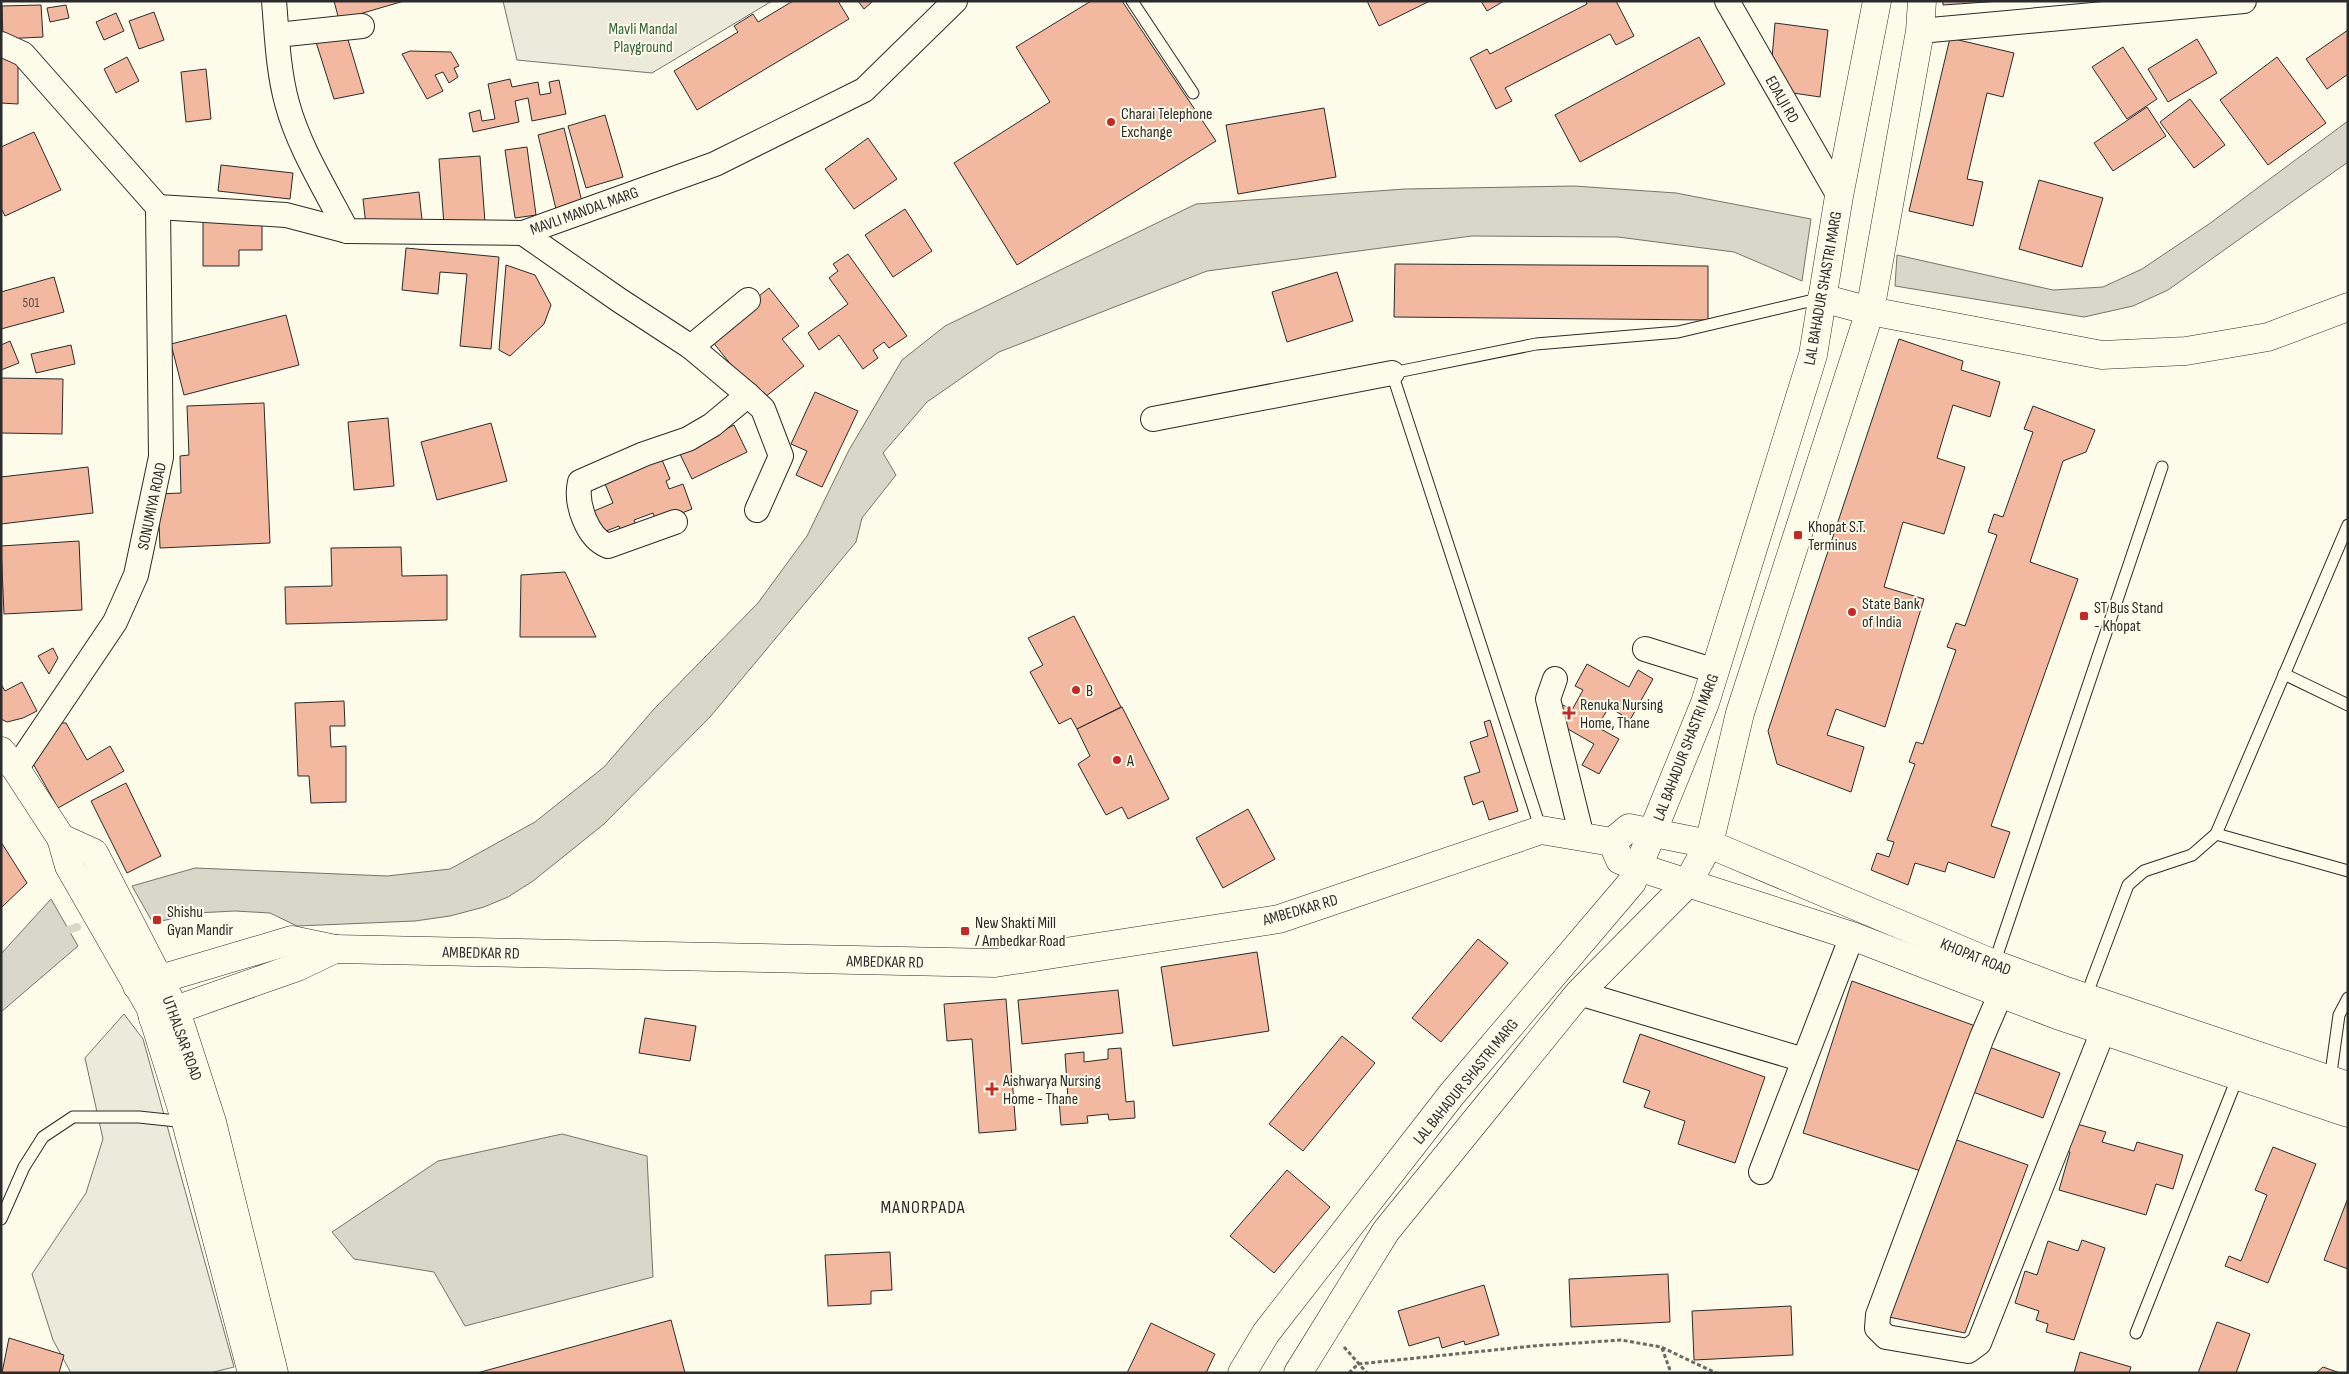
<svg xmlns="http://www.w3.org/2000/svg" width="2349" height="1374" font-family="'Sofia Sans Condensed',sans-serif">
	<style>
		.green { fill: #ecebdb; stroke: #74746e }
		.water { fill: #d8d7c9; stroke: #74746e }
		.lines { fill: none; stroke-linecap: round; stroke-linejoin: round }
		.stream { stroke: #d8d7c9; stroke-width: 8 }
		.building { fill: #f2b8a0; stroke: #2b2b2b }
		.service-casing { stroke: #2b2b2b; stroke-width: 13 }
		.minor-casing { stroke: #2b2b2b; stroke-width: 26 }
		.tertiary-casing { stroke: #2b2b2b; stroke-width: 29 }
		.secondary-casing { stroke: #2b2b2b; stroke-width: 29 }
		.primary-casing { stroke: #2b2b2b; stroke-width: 29 }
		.path { stroke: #6a6964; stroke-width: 3; stroke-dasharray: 4 2.5; stroke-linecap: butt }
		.service { stroke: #fdfbea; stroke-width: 11 }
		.minor { stroke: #fdfbea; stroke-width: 24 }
		.tertiary { stroke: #fdfbea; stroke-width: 28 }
		.secondary { stroke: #fdfbea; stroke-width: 28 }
		.primary { stroke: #fdfbea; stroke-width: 28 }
		.poi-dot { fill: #c62828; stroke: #fdfbea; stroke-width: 2 }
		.labels { text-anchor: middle; stroke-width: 4; stroke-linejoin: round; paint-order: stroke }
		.number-label { font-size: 14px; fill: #5d4e48 }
		.park-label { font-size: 16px; fill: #34623c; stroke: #fdfbea }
		.street-label { font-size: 16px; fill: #2b2b2b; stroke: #fdfbea }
		.poi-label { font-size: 16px; fill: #2b2b2b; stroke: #fdfbea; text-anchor: start }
		.neighbourhood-label { font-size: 18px; letter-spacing: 1px; fill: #2b2b2b; stroke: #fdfbea }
	</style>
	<rect width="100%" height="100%" fill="#fdfbea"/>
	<g class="green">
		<path d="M503 1H772L652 73 517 60Z"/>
		<path d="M124 1014 143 1039 234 1367 210 1373H71L53 1340 32 1274 86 1193 103 1139 85 1058Z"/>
	</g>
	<g class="water">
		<path d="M2348 121V162L2168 290 2133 306 2084 317 1895 286 1897 255 2053 290 2103 287 2142 269 2209 224Z"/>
		<path d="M1574 186 1676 193 1811 219 1802 281 1734 252 1618 237 1472 236 1207 271 999 352 927 402 883 453 896 475 862 518 856 542 710 717 604 824 533 881 508 897 484 907 450 916 415 921 297 926 270 913 235 911 196 913 153 923 132 886 195 868 387 876 450 869 535 822 604 767 654 709 758 603 807 536 849 450 902 360 945 326 1196 204 1405 189Z"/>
		<path d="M51 899 78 946 1 1012V954Z"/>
		<path d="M562 1134 647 1156 653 1277 465 1326 434 1272 354 1259 332 1232 438 1161Z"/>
	</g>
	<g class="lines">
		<path class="stream" d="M60 933 77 927"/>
	</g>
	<g class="building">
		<path d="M334 1H404L339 20Z"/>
		<path d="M793 1H838L849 19 697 110 674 71 738 32 734 26 753 14 758 22Z"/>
		<path d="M858 1H873L864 9Z"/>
		<path d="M1091 1H1122L1216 141 1017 265 954 163 1050 102 1016 47Z"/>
		<path d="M1367 1H1430L1379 26Z"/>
		<path d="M1481 1H1504L1487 11Z"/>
		<path d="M1586 1H1616L1634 36 1616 45 1610 34 1505 88 1512 101 1496 109 1470 58 1487 49 1490 54 1587 4Z"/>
		<path d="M1943 1H2001L1943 5Z"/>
		<path d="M41 5 43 37 3 39 2 6Z"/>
		<path d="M66 5 69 18 50 22 47 8Z"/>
		<path d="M154 12 164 40 139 49 129 21Z"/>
		<path d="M116 13 124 31 104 40 96 22Z"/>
		<path d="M1775 23 1828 30 1820 97 1793 93 1772 58Z"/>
		<path d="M2348 30V74L2327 89 2306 59Z"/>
		<path d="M346 33 364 93 334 99 316 42Z"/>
		<path d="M1699 37 1725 84 1580 162 1555 115Z"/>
		<path d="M1950 38 2014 53 2003 97 1987 93 1967 179 1983 182 1973 226 1909 211Z"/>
		<path d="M2197 39 2217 73 2168 102 2148 69Z"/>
		<path d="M2123 47 2157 99 2127 119 2092 67Z"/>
		<path d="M410 51 451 52 459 66 454 68 458 77 449 83 443 72 435 75 443 91 427 99 402 54Z"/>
		<path d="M1 55 18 58V104L1 103Z"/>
		<path d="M127 57 139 81 116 93 104 69Z"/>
		<path d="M2277 57 2326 123 2268 165 2220 100Z"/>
		<path d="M206 69 211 119 186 122 181 72Z"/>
		<path d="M510 79 512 87 538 82 540 95 551 93 549 82 559 80 566 114 532 121 528 98 515 101 519 122 473 132 469 113 480 110 482 121 495 119 488 84Z"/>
		<path d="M2190 99 2225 145 2194 168 2160 122Z"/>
		<path d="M2147 107 2166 136 2113 171 2094 143Z"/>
		<path d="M1324 108 1336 177 1238 194 1226 125Z"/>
		<path d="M605 115 623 177 586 188 568 126Z"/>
		<path d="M564 128 582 202 556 209 538 135Z"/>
		<path d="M34 132 61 190 5 216 1 208V147Z"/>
		<path d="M868 138 897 179 854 209 825 169Z"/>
		<path d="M527 147 536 215 515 218 505 150Z"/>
		<path d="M480 156 485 222 444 225 439 159Z"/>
		<path d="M221 165 293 173 290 199 218 191Z"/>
		<path d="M2039 180 2103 198 2082 267 2019 249Z"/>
		<path d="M419 192 422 220 366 226 363 199Z"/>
		<path d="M905 209 932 251 893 277 865 235Z"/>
		<path d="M203 218H262V250H239V266H203Z"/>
		<path d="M406 248 499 257 491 349 460 346 467 274 440 272 438 294 402 290Z"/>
		<path d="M848 254 907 336 889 348 884 342 873 350 878 358 863 369 839 335 819 350 808 333 848 304 829 278 838 271 833 264Z"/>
		<path d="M1395 264 1708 266V320L1394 317Z"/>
		<path d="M506 265 535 275 551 305 544 324 510 356 499 350Z"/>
		<path d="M1337 272 1353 321 1287 342 1272 292Z"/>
		<path d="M54 277 64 312 1 329V292Z"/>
		<path d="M769 288 799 326 782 339 804 366 760 401 708 336Z"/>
		<path d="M286 315 299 365 184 395 171 344Z"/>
		<path d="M1899 339 1963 361 1961 370 2000 382 1990 417 1953 405 1937 458 1965 467 1944 534 1903 522 1884 587 1924 599 1885 727 1836 709 1827 735 1864 747 1851 792 1777 764 1768 731Z"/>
		<path d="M10 341 19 363 1 370V345Z"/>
		<path d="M71 345 75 364 36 373 31 354Z"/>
		<path d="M1 378 63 379 62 434 1 433Z"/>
		<path d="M815 392 858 411 822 487 796 475 807 451 791 444Z"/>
		<path d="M264 403 270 543 160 548 158 494 181 493 180 456 189 455 187 406Z"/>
		<path d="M2033 406 2095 430 2086 452 2063 461 2030 562 2078 579 1991 826 2010 832 1994 878 1948 862 1945 872 1915 863 1908 885 1871 870 1877 853 1889 857 1894 842 1887 840 1915 764 1909 762 1916 742 1923 744 1956 650 1947 647 1956 623 1965 626 1997 535 1988 532 1994 514 2003 517 2033 432 2024 429Z"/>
		<path d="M388 418 394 486 354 490 348 422Z"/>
		<path d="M491 423 507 481 437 500 421 442Z"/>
		<path d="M734 425 747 452 692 479 679 452Z"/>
		<path d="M660 455 670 479 666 481 669 489 683 484 692 509 657 523 653 513 634 520 638 530 624 536 619 526 596 535 587 514 613 503 603 479Z"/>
		<path d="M88 467 93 513 1 524V477Z"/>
		<path d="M79 541 82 610 4 614 1 546Z"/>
		<path d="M401 547 402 576 447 575V620L286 624 285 587 332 586 331 548Z"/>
		<path d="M565 572 596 637H520L521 575Z"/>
		<path d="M1074 616 1121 707 1077 729 1071 718 1059 724 1030 672 1043 665 1028 638Z"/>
		<path d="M53 648 58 658 49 674 38 656Z"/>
		<path d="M1587 664 1629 687 1638 670 1653 679 1630 720 1609 707 1597 727 1619 739 1599 774 1582 765 1594 744 1554 721 1563 705 1572 710 1583 690 1575 686Z"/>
		<path d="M22 682 37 711 23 718 7 722 1 719V684L5 691Z"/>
		<path d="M344 701 345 726H330L331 747 346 746V802L311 803 309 776H298L295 703Z"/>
		<path d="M1122 707 1169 799 1128 819 1122 807 1106 815 1078 764 1090 756 1077 729Z"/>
		<path d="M1490 720 1518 811 1489 820 1483 801 1473 805 1464 777 1480 772 1470 742 1488 736 1484 722Z"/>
		<path d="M52 723H66L87 760 110 746 124 771 58 808 31 760Z"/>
		<path d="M126 783 161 856 127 873 91 801Z"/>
		<path d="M1248 809 1275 859 1223 888 1196 838Z"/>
		<path d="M1 842 27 883 1 908Z"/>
		<path d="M1478 939 1508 963 1441 1042 1412 1018Z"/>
		<path d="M1257 952 1269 1031 1173 1046 1161 967Z"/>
		<path d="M1852 981 1978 1027 1924 1172 1803 1133Z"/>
		<path d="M1118 990 1123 1033 1022 1044 1018 1000Z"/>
		<path d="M1006 999 1016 1130 979 1133 972 1039 947 1041 944 1004Z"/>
		<path d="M645 1018 696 1026 690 1061 639 1053Z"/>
		<path d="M1640 1034 1765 1077 1735 1163 1678 1144 1685 1121 1644 1107 1650 1091 1623 1082Z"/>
		<path d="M1342 1036 1375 1063 1303 1151 1269 1124Z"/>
		<path d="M1989 1047 2060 1073 2043 1118 1973 1092Z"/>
		<path d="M1121 1048 1126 1102 1134 1101 1135 1118 1109 1120 1108 1114 1087 1116 1088 1123 1061 1125 1059 1100 1068 1099 1065 1054 1084 1052V1062L1108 1059V1049Z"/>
		<path d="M2066 1121 2106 1132 2102 1142 2134 1151 2137 1142 2183 1155 2173 1189 2156 1184 2146 1215 2059 1190 2070 1152 2057 1149Z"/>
		<path d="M1954 1139 2028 1165 1965 1333 1889 1317Z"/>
		<path d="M2273 1147 2316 1164 2268 1283 2225 1266 2229 1256 2241 1261 2267 1195 2255 1190Z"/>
		<path d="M1287 1170 1330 1207 1274 1273 1230 1236Z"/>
		<path d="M2348 1198V1269L2324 1260Z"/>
		<path d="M2082 1240 2105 1248 2074 1340 2046 1332 2048 1324 2036 1320 2039 1311 2015 1303 2025 1271 2037 1275 2048 1241 2078 1251Z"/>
		<path d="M890 1252 892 1290 871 1291V1304L828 1306 825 1255Z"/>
		<path d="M1668 1274 1670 1322 1571 1327 1569 1279Z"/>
		<path d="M1484 1285 1499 1335 1465 1345 1464 1341 1442 1348 1439 1337 1409 1346 1398 1311Z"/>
		<path d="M1791 1306 1793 1355 1694 1360 1692 1311Z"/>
		<path d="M671 1320 685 1373H477Z"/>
		<path d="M2217 1322 2250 1334 2236 1373H2198Z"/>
		<path d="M1151 1323 1215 1354 1206 1373H1127Z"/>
		<path d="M9 1338 64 1355 59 1373H2Z"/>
		<path d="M2080 1352 2131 1367 2129 1373H2074Z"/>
		<path d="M2323 1367 2340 1373H2316Z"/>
	</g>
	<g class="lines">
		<defs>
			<g id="service">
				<path d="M1132 1 1193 93"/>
				<path d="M2284 674 2348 705"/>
				<path d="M1541 830 1392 373 1536 344 1678 332 1822 298"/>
				<path d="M2216 834 2348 871"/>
				<path d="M1994 964 2162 467"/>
				<path d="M2085 999 2128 885 2144 871 2192 855 2216 834 2348 525"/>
				<path d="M2330 1080 2339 1015 2348 998"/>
				<path d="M1 1219 24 1167 43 1137 73 1117H139L186 1122"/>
				<path d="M2136 1333 2238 1076"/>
			</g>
			<g id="minor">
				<path d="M274 1C277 36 278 70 287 103 299 148 326 190 347 231"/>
				<path d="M1727 1 1839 196"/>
				<path d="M1920 31 2244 1"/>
				<path d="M277 35 362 26"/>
				<path d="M1 44 23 54 158 207"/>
				<path d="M158 207 286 215 347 231 523 233 715 164 864 90 955 1"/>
				<path d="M523 233 619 300 691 347 748 395 763 409 781 456 757 510"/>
				<path d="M691 347 748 300"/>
				<path d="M1153 419 1392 373"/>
				<path d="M675 522 608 546C587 538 575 503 580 482L644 454 688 439 712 425 748 395"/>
				<path d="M1645 649 1715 671"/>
				<path d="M1555 679 1548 699 1582 837"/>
				<path d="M16 769 115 622 136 575 161 457 158 207"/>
				<path d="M1579 993 1804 1060"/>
				<path d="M2001 993 1982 1037 1878 1315 1877 1328 1886 1337 1968 1351 1979 1343 2103 1031"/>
				<path d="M1761 1172 1852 936"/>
			</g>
			<g id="tertiary">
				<path d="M1822 298 1870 311 2102 355 2186 351 2268 337 2348 307"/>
				<path d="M1 751 16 769 61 838 94 853 177 1014 212 1122 274 1373"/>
				<path d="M61 838 69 866 150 1007 186 1122 252 1373"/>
			</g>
			<g id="secondary">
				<path d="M1612 842 1620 860 1638 867 1852 936 2057 1015 2348 1113"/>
				<path d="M1612 842 1629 828 1709 844 1994 964 2066 991 2348 1086"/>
				<path d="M137 986 292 940 335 949"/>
				<path d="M153 1018 297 967 335 949 995 963 1279 919 1541 830 1612 842"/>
			</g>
			<g id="primary">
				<path d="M1242 1373 1266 1333 1452 1094 1632 882 1705 703 1813 355 1839 196 1877 1"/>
				<path d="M1298 1373 1386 1231 1579 993 1687 884 1709 844 1740 713 1870 311 1920 31 1922 1"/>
			</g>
		</defs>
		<use href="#service" class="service-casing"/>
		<use href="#minor" class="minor-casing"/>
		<use href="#tertiary" class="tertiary-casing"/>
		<use href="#secondary" class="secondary-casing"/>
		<use href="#primary" class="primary-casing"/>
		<g class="path">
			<path d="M1344 1347 1367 1373"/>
			<path d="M1662 1348 1671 1373"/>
			<path d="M1349 1373 1358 1364 1533 1346 1621 1340 1661 1347 1716 1373"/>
		</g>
		<use href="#service" class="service"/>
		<use href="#minor" class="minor"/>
		<use href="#tertiary" class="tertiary"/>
		<use href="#secondary" class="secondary"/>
		<use href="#primary" class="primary"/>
	</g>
	<g class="poi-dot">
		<circle cx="1111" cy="122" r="5"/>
		<rect x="1793" y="530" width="10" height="10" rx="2.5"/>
		<circle cx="1852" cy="612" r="5"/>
		<rect x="2079" y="611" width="10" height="10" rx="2.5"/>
		<circle cx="1076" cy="690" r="5"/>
		<path d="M1566.5 705.5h5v5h5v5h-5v5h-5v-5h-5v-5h5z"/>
		<circle cx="1117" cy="760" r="5"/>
		<rect x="152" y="915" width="10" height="10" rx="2.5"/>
		<rect x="960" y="926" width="10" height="10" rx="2.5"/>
		<path d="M989.5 1081.5h5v5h5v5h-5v5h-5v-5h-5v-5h5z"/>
	</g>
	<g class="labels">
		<g class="number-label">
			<text x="31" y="307">501</text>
		</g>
		<g class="park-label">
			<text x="643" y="34">Mavli Mandal<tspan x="643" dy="18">Playground</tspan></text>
		</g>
		<g class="street-label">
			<text transform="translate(1783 99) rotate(60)" y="6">EDALJI RD</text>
			<text transform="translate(584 210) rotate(-20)" y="6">MAVLI MANDAL MARG</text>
			<text transform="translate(1822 288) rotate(-80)" y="6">LAL BAHADUR SHASTRI MARG</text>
			<text transform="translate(151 506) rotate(-78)" y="6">SONUMIYA ROAD</text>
			<text transform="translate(1685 747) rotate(-69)" y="6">LAL BAHADUR SHASTRI MARG</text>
			<text transform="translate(1300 909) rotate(-16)" y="6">AMBEDKAR RD</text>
			<text transform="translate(481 952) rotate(1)" y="6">AMBEDKAR RD</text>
			<text transform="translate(1976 956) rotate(22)" y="6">KHOPAT ROAD</text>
			<text transform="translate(885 961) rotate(1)" y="6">AMBEDKAR RD</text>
			<text transform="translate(183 1038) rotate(70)" y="6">UTHALSAR ROAD</text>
			<text transform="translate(1465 1081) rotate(-51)" y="6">LAL BAHADUR SHASTRI MARG</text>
		</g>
		<g class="poi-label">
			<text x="1121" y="119">Charai Telephone<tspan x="1121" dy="18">Exchange</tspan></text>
			<text x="1808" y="532">Khopat S.T.<tspan x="1808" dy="18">Terminus</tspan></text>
			<text x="1862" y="609">State Bank<tspan x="1862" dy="18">of India</tspan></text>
			<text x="2094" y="613">ST Bus Stand<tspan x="2094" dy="18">- Khopat</tspan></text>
			<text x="1086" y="696">B</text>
			<text x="1580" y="710">Renuka Nursing<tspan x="1580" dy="18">Home, Thane</tspan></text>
			<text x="1127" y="766">A</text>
			<text x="167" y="917">Shishu<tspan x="167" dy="18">Gyan Mandir</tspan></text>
			<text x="975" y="928">New Shakti Mill<tspan x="975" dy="18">/ Ambedkar Road</tspan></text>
			<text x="1003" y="1086">Aishwarya Nursing<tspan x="1003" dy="18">Home - Thane</tspan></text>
		</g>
		<g class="neighbourhood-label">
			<text x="923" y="1213">MANORPADA</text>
		</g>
	</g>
	<rect width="2349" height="1374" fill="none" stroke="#2b2b2b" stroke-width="5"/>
</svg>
